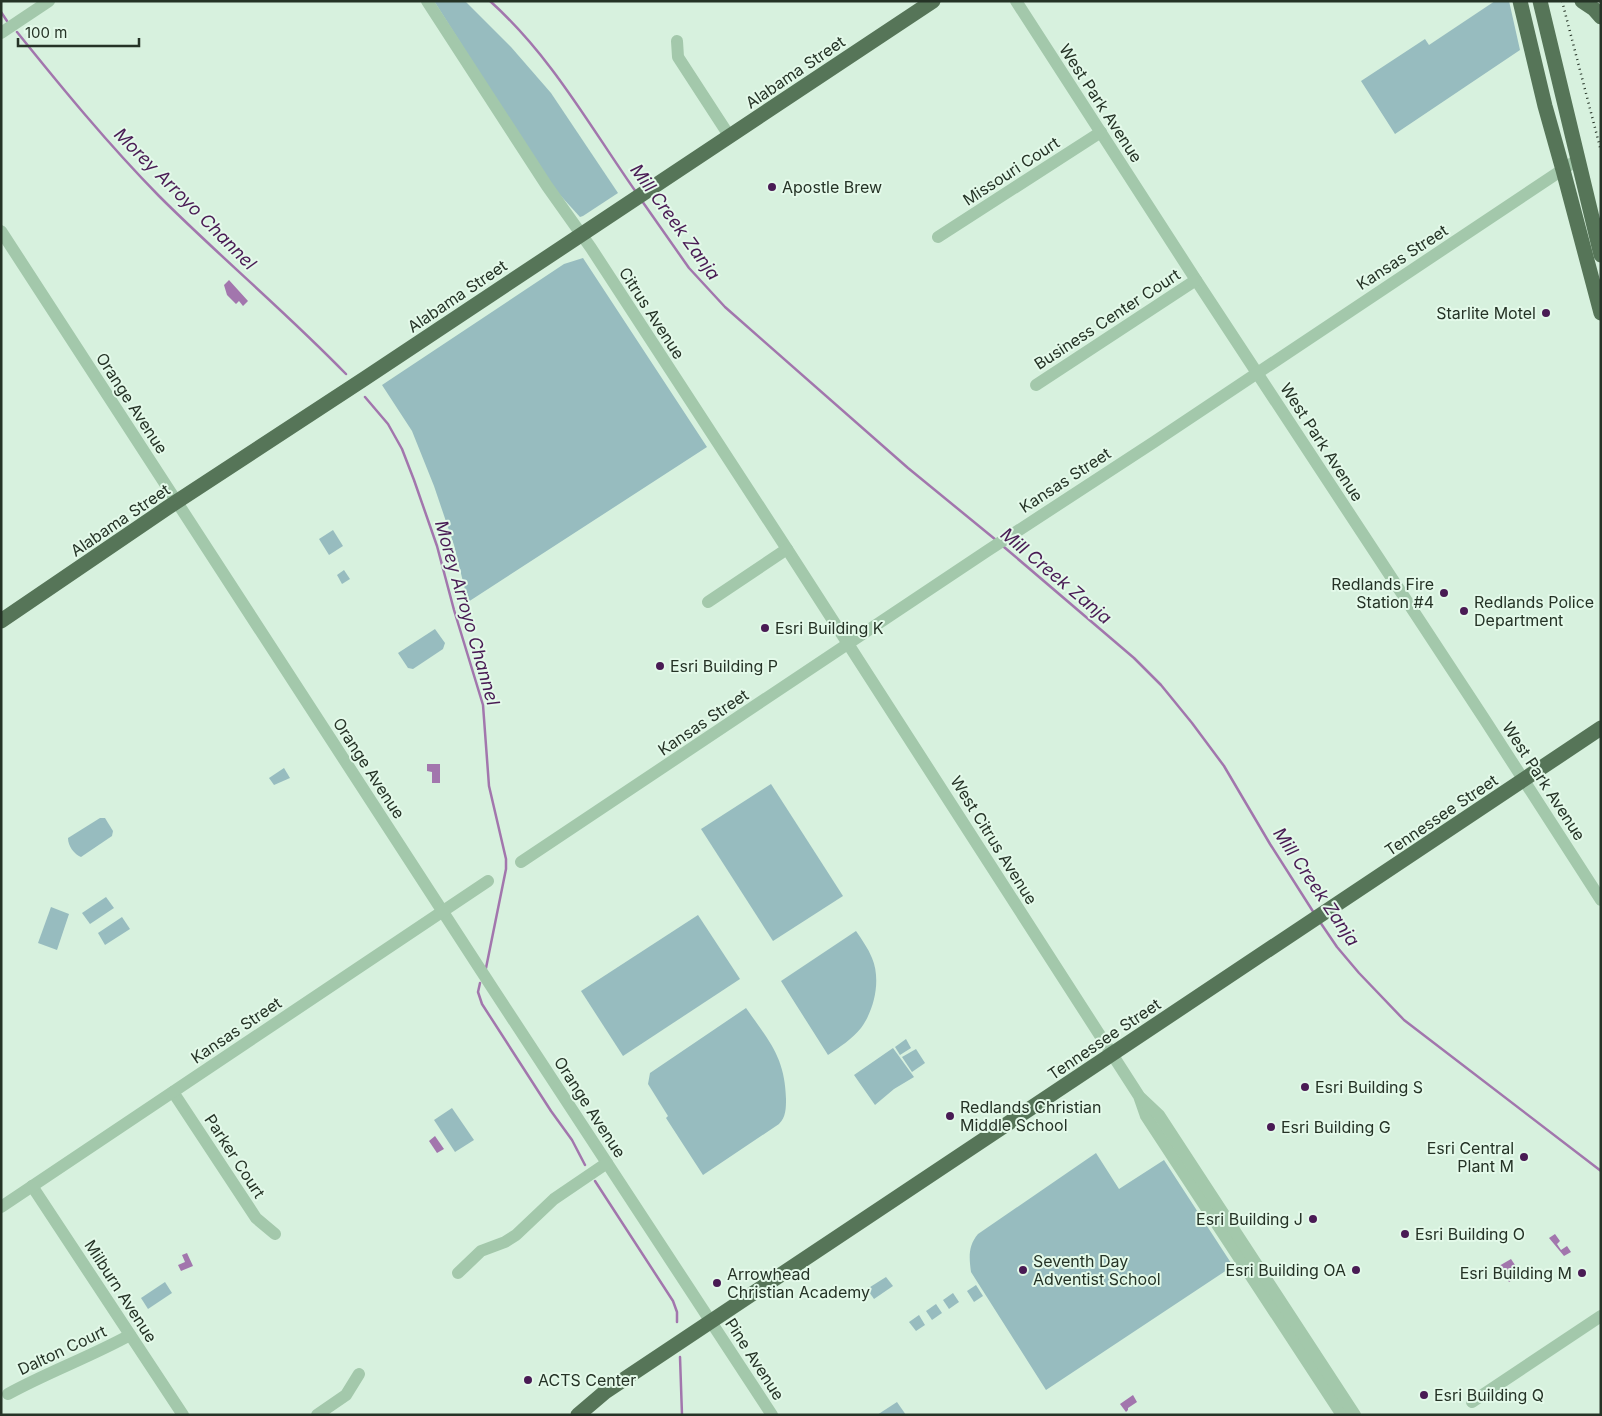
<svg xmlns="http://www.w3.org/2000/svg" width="1602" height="1416" font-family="Inter,sans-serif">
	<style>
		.green { fill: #97bcbf }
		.water { fill: #a276ad }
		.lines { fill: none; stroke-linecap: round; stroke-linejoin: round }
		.stream { stroke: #a276ad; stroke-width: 2.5 }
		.minor { stroke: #a3c8ab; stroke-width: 12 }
		.major { stroke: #567558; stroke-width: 15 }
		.rail { stroke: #253326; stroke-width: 2.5; stroke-dasharray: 1 4; stroke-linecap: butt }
		.poi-dot { fill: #491b54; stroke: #e3f9e9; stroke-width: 2 }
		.labels { text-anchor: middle; stroke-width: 4; stroke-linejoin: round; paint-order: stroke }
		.street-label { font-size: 16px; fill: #253326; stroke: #e3f9e9 }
		.poi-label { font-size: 16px; fill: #253326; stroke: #e3f9e9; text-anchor: start }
		.water-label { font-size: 18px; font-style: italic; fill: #491b54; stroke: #e3f9e9 }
	</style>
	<rect width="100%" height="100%" fill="#d7f1de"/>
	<g class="green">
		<path d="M434 1H465L511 47 551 93 618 193 583 216 580 217 550 184Z"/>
		<path d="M1495 1H1509L1520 50 1395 134 1361 81 1425 39 1429 45Z"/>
		<path d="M583 258 707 447 468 602 454 545 434 486 412 431 382 385 564 264Z"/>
		<path d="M333 530 343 546 329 555 319 539Z"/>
		<path d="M344 570 350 579 342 584 337 575Z"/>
		<path d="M435 629 445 643 443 649 413 669 408 668 398 653Z"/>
		<path d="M284 768 290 778 274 785 269 778Z"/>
		<path d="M771 784 843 896 773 941 701 829Z"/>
		<path d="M100 818H105L113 831 112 836 81 857C74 854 68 846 68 838Z"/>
		<path d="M106 897 114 908 90 924 82 913Z"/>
		<path d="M51 907 69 914 57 950 38 943Z"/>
		<path d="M698 915 740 979 623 1056 581 991Z"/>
		<path d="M122 917 130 929 105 945 98 933Z"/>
		<path d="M856 931C862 940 868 948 872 958 881 979 875 1009 861 1028 852 1039 840 1047 828 1055L781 981Z"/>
		<path d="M746 1008C769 1041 785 1057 786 1099 786 1108 786 1117 779 1124L703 1175 666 1118 668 1116 648 1084 650 1073Z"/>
		<path d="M906 1039 911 1048 900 1055 895 1047Z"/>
		<path d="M893 1048 914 1077 894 1089 875 1105 854 1075Z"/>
		<path d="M916 1049 925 1063 912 1072 902 1057Z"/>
		<path d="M452 1108 474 1140 455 1152 434 1120Z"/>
		<path d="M1096 1153 1119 1189 1164 1160 1233 1266 1046 1390 971 1272C969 1257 968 1246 978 1234Z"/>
		<path d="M886 1277 893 1286 874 1299 867 1289Z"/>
		<path d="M165 1282 172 1293 148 1309 141 1298Z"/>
		<path d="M976 1285 983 1296 974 1302 967 1291Z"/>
		<path d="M953 1293 959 1302 949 1309 943 1300Z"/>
		<path d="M936 1304 942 1313 932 1320 926 1311Z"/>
		<path d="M919 1315 925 1325 916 1331 909 1322Z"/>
		<path d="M897 1402 906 1415H877Z"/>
	</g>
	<g class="water">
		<path d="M229 280 248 301 243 306 239 301 236 304 227 295 224 285Z"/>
		<path d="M427 764H440V783H432V772L427 771Z"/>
		<path d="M435 1136 444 1149 437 1153 429 1141Z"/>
		<path d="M1555 1234 1560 1241 1557 1244 1561 1250 1567 1246 1571 1252 1564 1256 1549 1238Z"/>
		<path d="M187 1253 193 1266 181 1271 178 1265 185 1262 182 1255Z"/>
		<path d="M1511 1259 1521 1274 1509 1282 1499 1266Z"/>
		<path d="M1133 1395 1137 1402 1128 1408V1410L1126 1412 1120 1404Z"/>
	</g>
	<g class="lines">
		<g class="stream">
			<path d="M490 1C552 57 589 125 636 192"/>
			<path d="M1 12 7 21"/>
			<path d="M17 32C62 88 108 144 159 196 220 257 286 312 346 374"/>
			<path d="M642 201 689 268 725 307 908 468 996 540"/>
			<path d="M365 397 388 424 402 449 414 480 437 546 454 610 483 705 489 786 506 859V869L486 968"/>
			<path d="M1004 547 1134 658 1161 685 1192 723 1224 766 1270 844 1314 913"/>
			<path d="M1320 922 1337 947 1359 973 1404 1020 1601 1171"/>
			<path d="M480 983 478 992 482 1004 551 1111 572 1140 585 1165"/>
			<path d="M595 1181 673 1301 677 1312V1322"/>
			<path d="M680 1357 682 1415"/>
		</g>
		<g class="minor">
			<path d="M427 1 547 186 591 248 787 549 1139 1096 1146 1116 1342 1415"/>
			<path d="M1016 1 1196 280 1485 720 1601 900"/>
			<path d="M1 33 49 1"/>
			<path d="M677 41 678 57 730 137"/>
			<path d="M1 231 493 989 772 1415"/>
			<path d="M938 237 1101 132"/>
			<path d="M1036 385 1196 280"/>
			<path d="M708 602 787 549"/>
			<path d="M521 862 987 551 1154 442 1577 160"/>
			<path d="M173 1092 256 1218 275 1234"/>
			<path d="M1141 1098 1159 1115 1355 1415"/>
			<path d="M32 1186 183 1415"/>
			<path d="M1 1207 488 881"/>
			<path d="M458 1273 481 1251 505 1242 516 1235 554 1199 607 1163"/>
			<path d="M8 1394C48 1372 90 1357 130 1335"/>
			<path d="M1472 1402 1601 1316"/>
			<path d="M317 1415 346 1395 359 1374"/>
		</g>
		<g class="major">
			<path d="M1520 1 1545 106 1563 170 1601 313"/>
			<path d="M1540 1 1601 255"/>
			<path d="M1582 1 1594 9 1601 17"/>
			<path d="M1 621 167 508 364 379 933 1"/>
			<path d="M578 1415 605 1392 1601 728"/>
		</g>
		<path class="rail" d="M1562 1 1601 151"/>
	</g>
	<g class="poi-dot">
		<circle cx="772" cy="187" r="5"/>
		<circle cx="1546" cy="313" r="5"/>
		<circle cx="1444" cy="593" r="5"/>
		<circle cx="1464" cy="611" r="5"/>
		<circle cx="765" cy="628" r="5"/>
		<circle cx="660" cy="666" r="5"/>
		<circle cx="1305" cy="1087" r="5"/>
		<circle cx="950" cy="1116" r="5"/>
		<circle cx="1271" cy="1127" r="5"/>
		<circle cx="1524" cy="1157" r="5"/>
		<circle cx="1313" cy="1219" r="5"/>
		<circle cx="1405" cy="1234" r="5"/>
		<circle cx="1023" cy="1270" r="5"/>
		<circle cx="1356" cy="1270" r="5"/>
		<circle cx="1582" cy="1273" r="5"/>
		<circle cx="717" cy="1283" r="5"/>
		<circle cx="528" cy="1380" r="5"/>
		<circle cx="1424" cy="1395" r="5"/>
	</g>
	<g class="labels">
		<g class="street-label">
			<text transform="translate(795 72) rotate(-34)" y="6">Alabama Street</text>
			<text transform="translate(1101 103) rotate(57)" y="6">West Park Avenue</text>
			<text transform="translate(1011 171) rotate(-33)" y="6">Missouri Court</text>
			<text transform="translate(1402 257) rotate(-33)" y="6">Kansas Street</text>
			<text transform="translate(457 296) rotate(-34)" y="6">Alabama Street</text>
			<text transform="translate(652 313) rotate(57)" y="6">Citrus Avenue</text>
			<text transform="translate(1107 319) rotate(-33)" y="6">Business Center Court</text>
			<text transform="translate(132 403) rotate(57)" y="6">Orange Avenue</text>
			<text transform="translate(1322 442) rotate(57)" y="6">West Park Avenue</text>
			<text transform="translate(1065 480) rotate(-33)" y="6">Kansas Street</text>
			<text transform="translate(120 520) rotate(-34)" y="6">Alabama Street</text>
			<text transform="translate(703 722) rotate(-34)" y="6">Kansas Street</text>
			<text transform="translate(369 768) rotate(57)" y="6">Orange Avenue</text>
			<text transform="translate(1544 781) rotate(57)" y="6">West Park Avenue</text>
			<text transform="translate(1441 815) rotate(-34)" y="6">Tennessee Street</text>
			<text transform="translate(994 840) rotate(58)" y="6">West Citrus Avenue</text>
			<text transform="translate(236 1030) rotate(-34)" y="6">Kansas Street</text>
			<text transform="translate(1104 1039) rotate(-34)" y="6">Tennessee Street</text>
			<text transform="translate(590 1107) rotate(57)" y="6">Orange Avenue</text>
			<text transform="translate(235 1156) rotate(57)" y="6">Parker Court</text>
			<text transform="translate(121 1291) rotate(57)" y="6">Milburn Avenue</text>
			<text transform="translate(62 1350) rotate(-25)" y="6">Dalton Court</text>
			<text transform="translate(755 1359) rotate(57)" y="6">Pine Avenue</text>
		</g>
		<g class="poi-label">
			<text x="782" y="193">Apostle Brew</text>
			<text x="1536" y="319" text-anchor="end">Starlite Motel</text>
			<text x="1434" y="590" text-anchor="end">Redlands Fire<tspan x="1434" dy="18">Station #4</tspan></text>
			<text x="1474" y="608">Redlands Police<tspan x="1474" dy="18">Department</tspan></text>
			<text x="775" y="634">Esri Building K</text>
			<text x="670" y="672">Esri Building P</text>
			<text x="1315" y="1093">Esri Building S</text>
			<text x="960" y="1113">Redlands Christian<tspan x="960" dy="18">Middle School</tspan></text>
			<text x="1281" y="1133">Esri Building G</text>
			<text x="1514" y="1154" text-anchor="end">Esri Central<tspan x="1514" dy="18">Plant M</tspan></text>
			<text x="1303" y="1225" text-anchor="end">Esri Building J</text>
			<text x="1415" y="1240">Esri Building O</text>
			<text x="1033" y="1267">Seventh Day<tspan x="1033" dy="18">Adventist School</tspan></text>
			<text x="1346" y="1276" text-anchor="end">Esri Building OA</text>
			<text x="1572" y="1279" text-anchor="end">Esri Building M</text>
			<text x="727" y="1280">Arrowhead<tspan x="727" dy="18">Christian Academy</tspan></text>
			<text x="538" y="1386">ACTS Center</text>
			<text x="1434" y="1401">Esri Building Q</text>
		</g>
		<g class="water-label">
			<text transform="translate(185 199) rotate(45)" y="6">Morey Arroyo Channel</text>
			<text transform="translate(675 222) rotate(54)" y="6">Mill Creek Zanja</text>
			<text transform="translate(1056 576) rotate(40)" y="6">Mill Creek Zanja</text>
			<text transform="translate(467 613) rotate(74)" y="6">Morey Arroyo Channel</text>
			<text transform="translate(1316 887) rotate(56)" y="6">Mill Creek Zanja</text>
		</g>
	</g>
	<rect width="1602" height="1416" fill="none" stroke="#253326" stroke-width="5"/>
	<path d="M18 38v8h121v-8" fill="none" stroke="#253326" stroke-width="2.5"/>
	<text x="25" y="38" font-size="15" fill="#253326" stroke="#e3f9e9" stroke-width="4" paint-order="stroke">100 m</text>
</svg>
